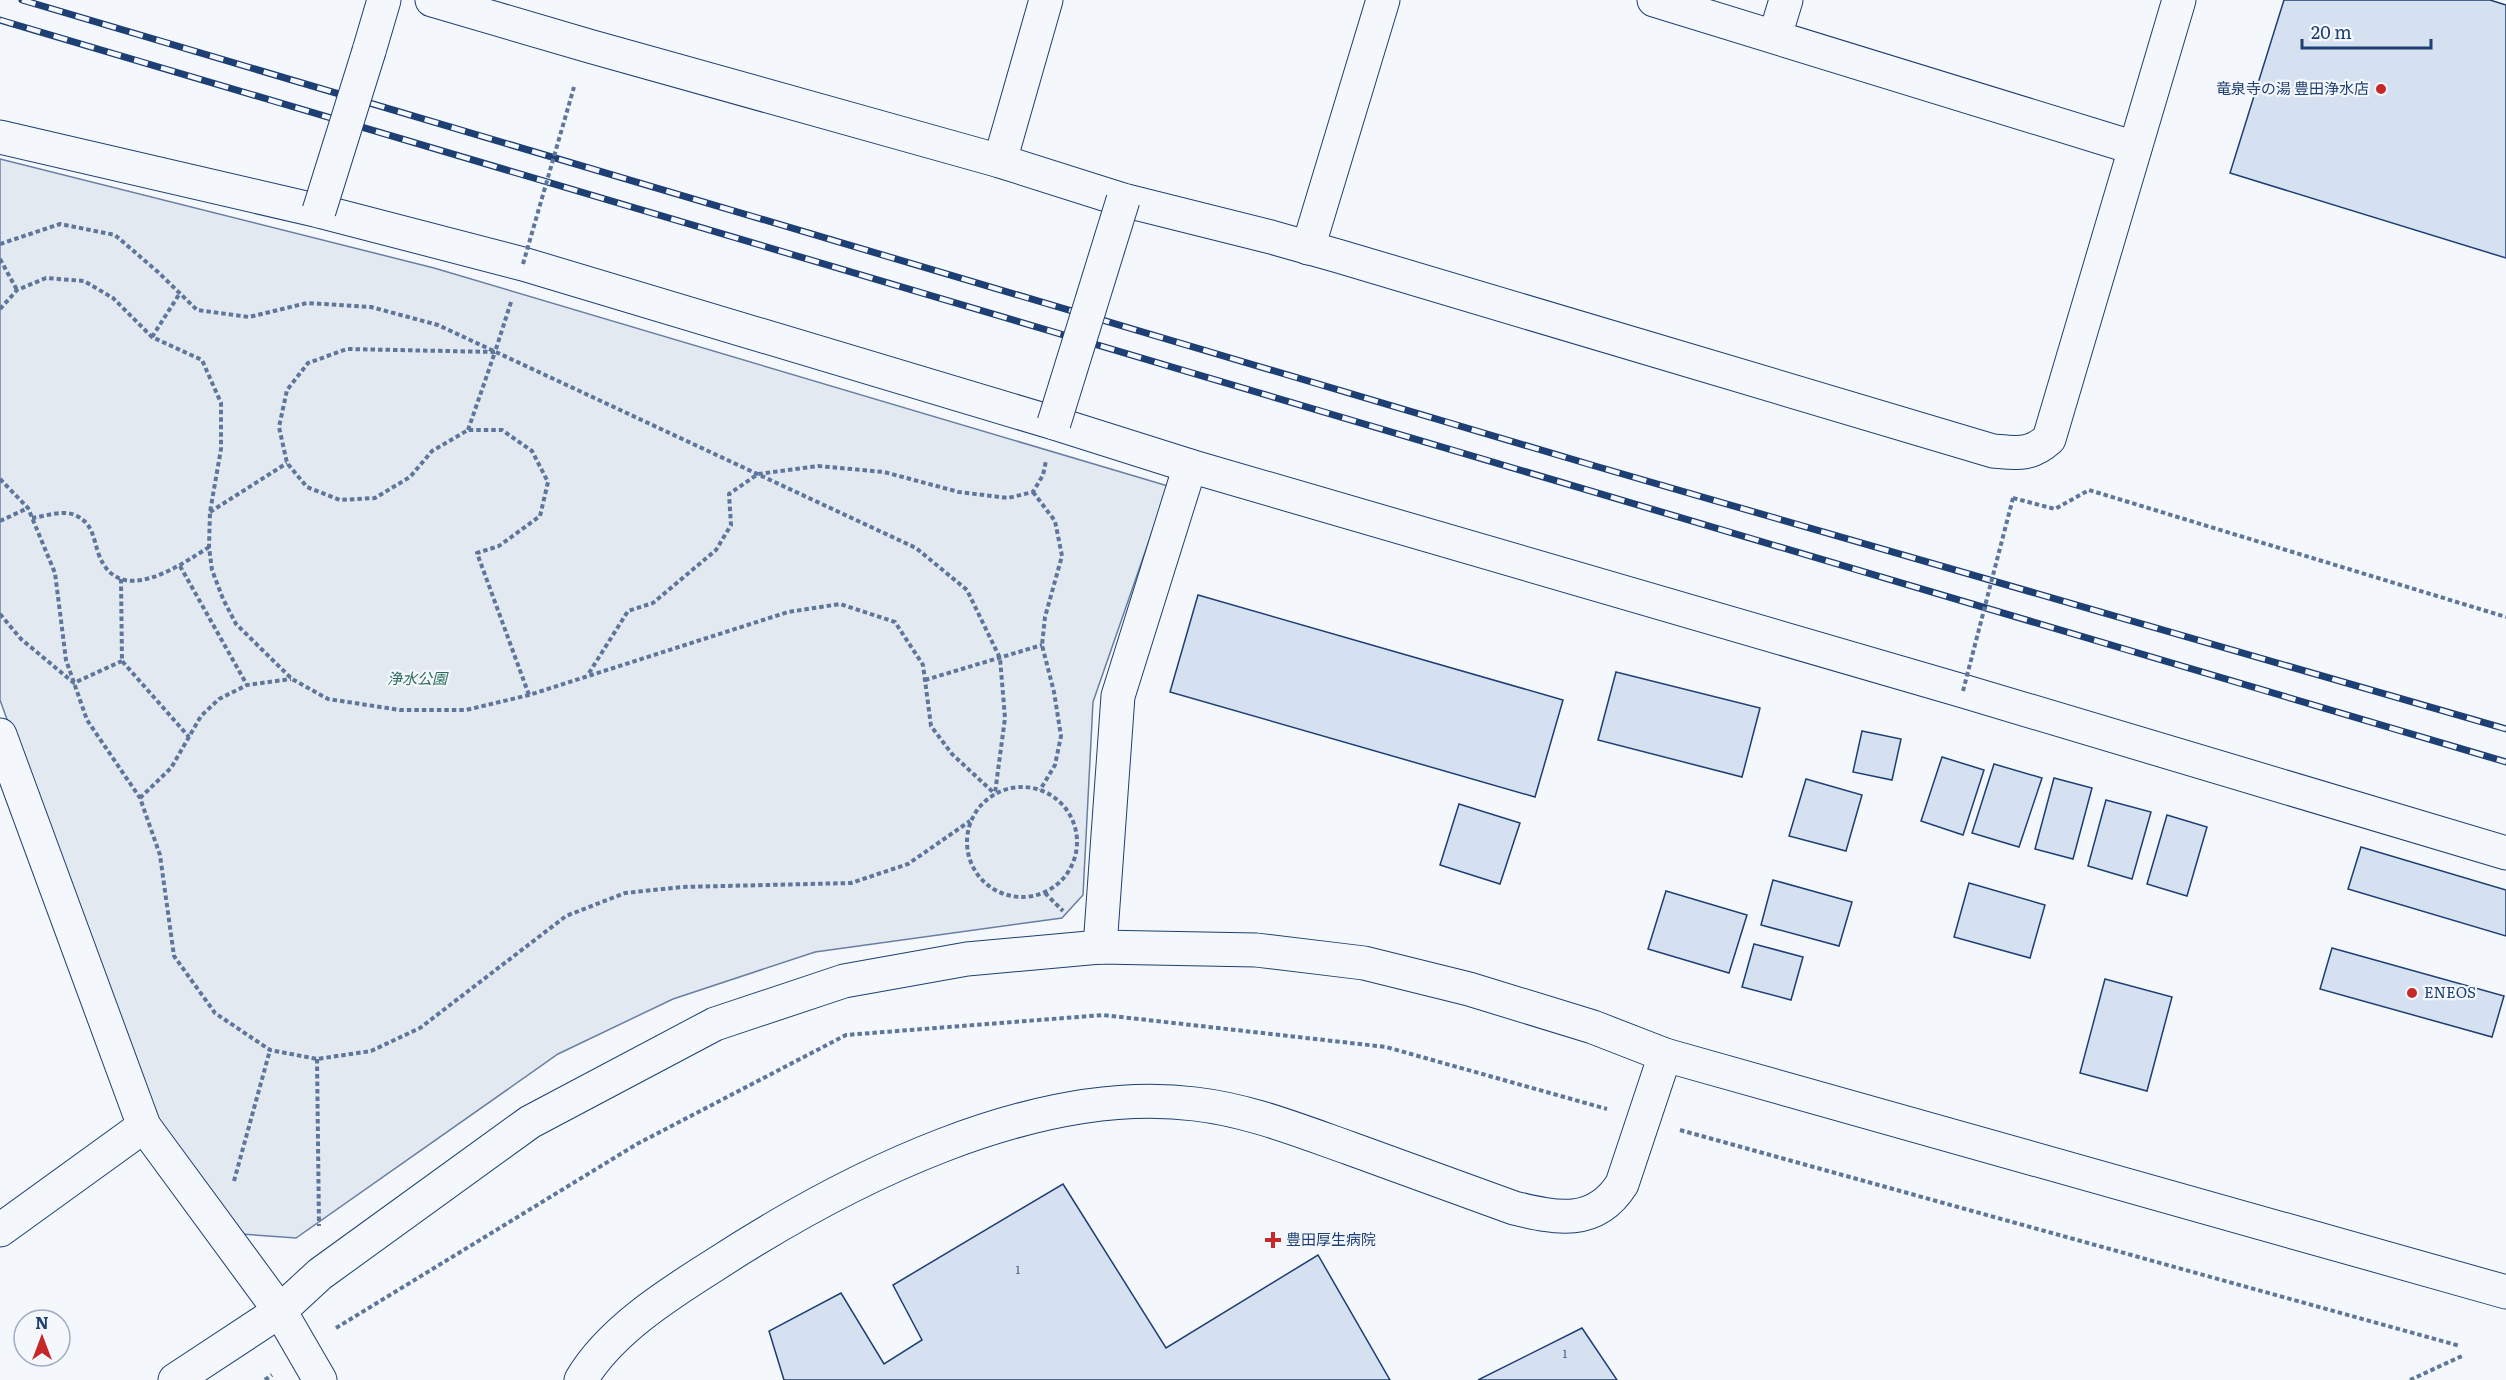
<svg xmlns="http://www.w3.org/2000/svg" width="2506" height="1380" font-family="Literata,'Noto Sans JP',serif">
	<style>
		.green { fill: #e3e9f0; stroke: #687fa3; stroke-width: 1.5 }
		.building { fill: #d5e0f0; stroke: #1d3f73; stroke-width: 1.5 }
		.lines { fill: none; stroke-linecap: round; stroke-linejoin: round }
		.minor-casing { stroke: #1d3f73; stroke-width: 35 }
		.path { stroke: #5e769c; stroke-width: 4; stroke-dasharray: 4.5 3; stroke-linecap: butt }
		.minor { stroke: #f4f7fb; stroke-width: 33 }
		.rail-casing { stroke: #1d3f73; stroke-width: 7 }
		.rail { stroke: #f4f7fb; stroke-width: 4.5; stroke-dasharray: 14; stroke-linecap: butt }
		.minor-bridge-casing { stroke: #1d3f73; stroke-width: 35; stroke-linecap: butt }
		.path-bridge { stroke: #5e769c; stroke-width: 4; stroke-dasharray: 4.5 3; stroke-linecap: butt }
		.minor-bridge { stroke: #f4f7fb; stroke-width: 33 }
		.poi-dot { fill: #c62828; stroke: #f4f7fb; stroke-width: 2 }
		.labels { text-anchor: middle; stroke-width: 4.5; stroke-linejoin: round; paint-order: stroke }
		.number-label { font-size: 12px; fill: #4b6792 }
		.poi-label { font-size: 15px; fill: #1d3f73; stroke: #f4f7fb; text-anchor: start }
		.park-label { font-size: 15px; font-style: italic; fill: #2c6c60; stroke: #f4f7fb }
	</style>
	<rect width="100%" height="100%" fill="#f4f7fb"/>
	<path class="green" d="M0 159 434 268 1168 486 1093 702 1083 895 1062 918 815 952 673 999 558 1054 296 1238 241 1234 148 1108 0 700Z"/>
	<g class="building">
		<path d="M2284 0H2490L2506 5V258L2230 173Z"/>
		<path d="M1198 595 1563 700 1535 797 1170 692Z"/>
		<path d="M1616 672 1760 708 1742 777 1598 740Z"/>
		<path d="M1862 731 1901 739 1892 780 1853 772Z"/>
		<path d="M1942 757 1984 770 1963 835 1921 821Z"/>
		<path d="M1994 764 2042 778 2019 847 1972 833Z"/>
		<path d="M2054 778 2092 788 2073 859 2035 849Z"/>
		<path d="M1806 779 1862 795 1846 851 1789 836Z"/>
		<path d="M2106 800 2151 812 2132 879 2088 866Z"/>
		<path d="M1459 804 1520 823 1500 884 1440 865Z"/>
		<path d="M2167 815 2207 827 2187 896 2147 884Z"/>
		<path d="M2361 847 2506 890V936L2348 889Z"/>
		<path d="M1773 880 1852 902 1839 946 1761 925Z"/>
		<path d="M1969 883 2045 905 2030 958 1954 937Z"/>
		<path d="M1666 891 1747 915 1729 973 1648 949Z"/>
		<path d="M1754 944 1803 957 1791 1000 1742 987Z"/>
		<path d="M2332 948 2504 996 2492 1037 2320 989Z"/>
		<path d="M2105 979 2172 997 2147 1091 2080 1073Z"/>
		<path d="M1063 1184 1166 1348 1318 1255 1390 1380H784L769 1331 841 1293 884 1364 922 1340 893 1285Z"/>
		<path d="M1582 1328 1617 1380H1478Z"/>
	</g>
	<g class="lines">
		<defs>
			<g id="minor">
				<path d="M432 0 589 46 1000 161 1123 200 1271 237 1338 256 1993 451C2017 453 2030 456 2049 439L2179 0"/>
				<path d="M1654 0 2135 148"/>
				<path d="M1775 36 1786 0"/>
				<path d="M369 51 384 0"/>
				<path d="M0 137 319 211 523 264 1054 423 1190 466 1963 691 2506 853"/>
				<path d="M1000 161 1046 0"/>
				<path d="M1308 248 1383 0"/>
				<path d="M0 735 144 1126 280 1311 320 1380"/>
				<path d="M1100 947 1118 696 1190 466"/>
				<path d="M0 1230 144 1126"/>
				<path d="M175 1380 280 1311 320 1274 530 1122 715 1024 844 981 967 959 1100 947 1256 950 1364 963 1469 989 1593 1027 1665 1055 2506 1292"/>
				<path d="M581 1380C609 1332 667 1295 713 1266 845 1180 1033 1084 1195 1104 1248 1110 1298 1130 1349 1148 1404 1168 1459 1188 1514 1208 1556 1218 1595 1227 1622 1184L1665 1055"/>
			</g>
		</defs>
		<use href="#minor" class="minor-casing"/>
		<g class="path">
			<path d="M0 244 60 224 115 235 158 272 197 310 249 317 307 303 371 307 438 325 916 548 967 590 1000 658 1005 718 995 793"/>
			<path d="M0 259 17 290"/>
			<path d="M511 302 495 352 347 349 308 363 287 390 279 427 287 463 307 487 340 500 375 498 410 477 432 451 468 430H502L532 451 548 482 540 516 499 546 477 553 529 695"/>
			<path d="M0 309 17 290 46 278 84 281 113 298 152 337 202 360 221 403V449L210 512 209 547 212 570 223 599 236 624 292 679 328 699 400 710H466L529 695 788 612 840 604 895 622 923 665 931 726 952 754 995 794"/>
			<path d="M152 337 180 293"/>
			<path d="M468 430 495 352"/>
			<path d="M0 479 28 508 55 573 66 660 87 720 140 798 160 855 174 956 215 1013 270 1050 317 1059 371 1051 420 1028 566 916 625 893 682 887 851 883 908 864 970 821"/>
			<path d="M1033 492 1055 521 1062 556 1045 617 1042 645 1054 692 1061 736 1055 765 1040 790"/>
			<path d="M2013 498 2055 509 2089 490 2506 617"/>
			<path d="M210 512 287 463"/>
			<path d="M32 518C46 516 64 509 77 516 94 525 93 539 99 555 119 608 179 566 209 547"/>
			<path d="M0 521 28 508"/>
			<path d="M180 566 247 685"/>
			<path d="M121 579 122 661 189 737"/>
			<path d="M0 614 21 639 74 683 122 661"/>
			<path d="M589 673 628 611 653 603 716 550 731 525 729 494 758 474 818 466 884 472 959 492 1008 498 1033 492 1043 475 1046 461"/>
			<path d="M925 680 1042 645"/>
			<circle cx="1022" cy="842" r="55"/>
			<path d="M140 798 171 768 201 716 219 699 247 685 291 679"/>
			<path d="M1045 893 1063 911"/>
			<path d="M317 1059 319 1226"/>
			<path d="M1680 1130 2460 1346"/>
			<path d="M234 1181 270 1050"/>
			<path d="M336 1328 637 1144 846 1035 1103 1015 1386 1047 1607 1109"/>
			<path d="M265 1380 272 1375"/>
			<path d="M2410 1380 2462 1356"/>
		</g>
		<use href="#minor" class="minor"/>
		<defs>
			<g id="rail">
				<path d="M22 0 1595 466 2506 729"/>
				<path d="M0 20 2506 762"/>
			</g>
		</defs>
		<use href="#rail" class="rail-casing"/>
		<use href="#rail" class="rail"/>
		<defs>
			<g id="minor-bridge">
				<path d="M319 211 369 51"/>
				<path d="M1054 423 1123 200"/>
			</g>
		</defs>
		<use href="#minor-bridge" class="minor-bridge-casing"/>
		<g class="path-bridge">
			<path d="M523 264 574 87"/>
			<path d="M1963 691 2013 498"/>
		</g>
		<use href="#minor-bridge" class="minor-bridge"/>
	</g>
	<g class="poi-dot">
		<circle cx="2381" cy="89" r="6"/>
		<circle cx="2412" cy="993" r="6"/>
		<path d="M1270 1231h6v6h6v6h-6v6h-6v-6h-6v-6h6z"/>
	</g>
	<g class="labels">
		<g class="number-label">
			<text x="1018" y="1274">1</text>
			<text x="1565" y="1358">1</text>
		</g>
		<g class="poi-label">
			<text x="2369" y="94" text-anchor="end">竜泉寺の湯 豊田浄水店</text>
			<text x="2424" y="998">ENEOS</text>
			<text x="1286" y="1245">豊田厚生病院</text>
		</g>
		<g class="park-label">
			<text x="417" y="684">浄水公園</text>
		</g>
	</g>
	<g transform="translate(42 1338)"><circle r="28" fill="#f4f7fb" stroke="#9eadc5" stroke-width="1.5"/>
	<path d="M0-4.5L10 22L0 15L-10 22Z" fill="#c62828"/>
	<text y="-9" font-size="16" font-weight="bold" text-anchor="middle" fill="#1d3f73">N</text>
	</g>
	<path d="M2302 39v9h129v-9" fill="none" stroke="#1d3f73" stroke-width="3"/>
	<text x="2311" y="39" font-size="18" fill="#1d3f73" stroke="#f4f7fb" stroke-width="4.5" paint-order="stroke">20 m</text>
</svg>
